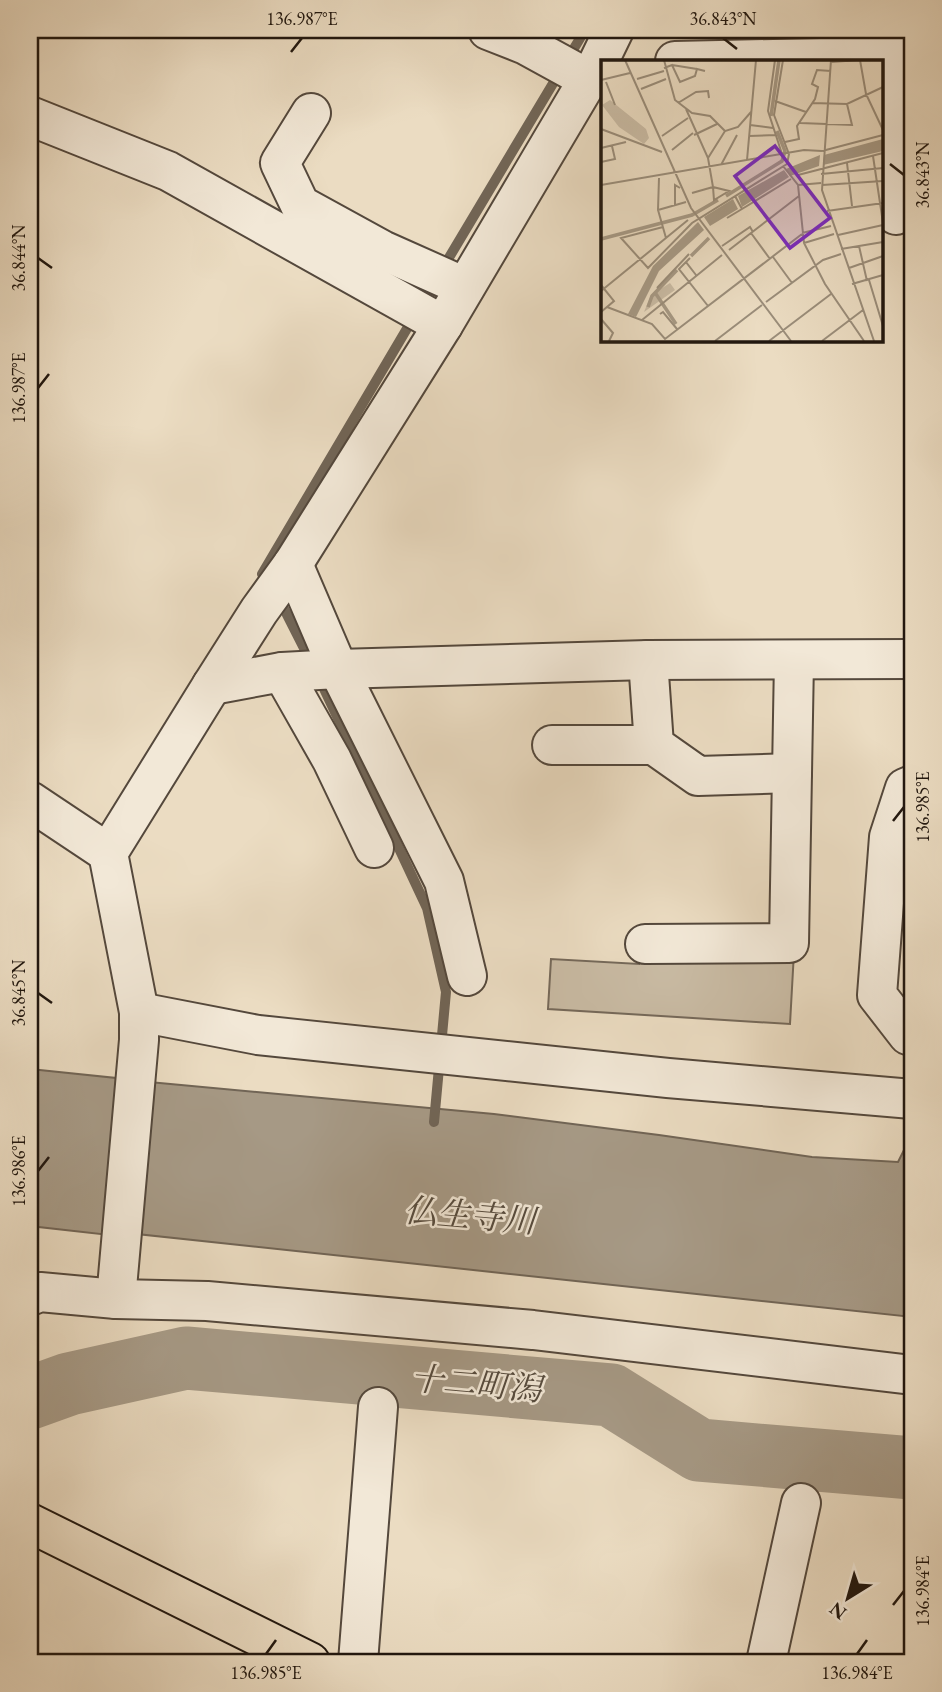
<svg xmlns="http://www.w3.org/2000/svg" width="942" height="1692" font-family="'EB Garamond','Noto Serif JP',serif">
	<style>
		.green { fill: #c9bba4; stroke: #75695a; stroke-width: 2 }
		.water { fill: #a69985; stroke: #716556; stroke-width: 2 }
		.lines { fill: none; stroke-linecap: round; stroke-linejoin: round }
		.stream { stroke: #716556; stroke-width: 10 }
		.river { stroke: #a69985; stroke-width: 63 }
		.minor-casing { stroke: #54483c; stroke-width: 42 }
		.major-casing { stroke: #21170f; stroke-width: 42 }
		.minor { stroke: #f2e8d7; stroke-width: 38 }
		.major { stroke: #ebdcc2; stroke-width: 38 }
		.ticks { fill: none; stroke: #21170f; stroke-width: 2.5 }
		.labels { text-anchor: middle; stroke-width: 5; stroke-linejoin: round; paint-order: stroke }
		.water-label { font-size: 33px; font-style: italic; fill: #564b3e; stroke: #f2e8d7 }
		.inset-river { fill: none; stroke: #a69985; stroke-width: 3.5 }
		.inset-road { fill: none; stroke: #9a8d7a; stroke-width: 2 }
		.view { fill: #7b2cbf; fill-opacity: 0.15; stroke: #7b2cbf; stroke-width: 3.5 }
		.inset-edge { fill: none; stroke: #21170f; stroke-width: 3.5 }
		.neatline { fill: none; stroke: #21170f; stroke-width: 2.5 }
		.ticks-label { font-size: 18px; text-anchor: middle; fill: #21170f }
	</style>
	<rect width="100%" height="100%" fill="#ebdcc2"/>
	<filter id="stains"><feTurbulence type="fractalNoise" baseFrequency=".00286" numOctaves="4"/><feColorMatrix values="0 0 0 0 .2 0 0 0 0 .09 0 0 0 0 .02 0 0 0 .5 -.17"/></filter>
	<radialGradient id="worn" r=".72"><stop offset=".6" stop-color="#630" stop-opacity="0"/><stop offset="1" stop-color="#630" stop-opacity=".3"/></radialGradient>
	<path class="green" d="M795 934 790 1024 548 1009 551 959 639 964V951Z"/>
	<g class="water">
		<path d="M30 1069 116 1078 109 1235 30 1226Z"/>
		<path d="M149 1082 494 1114 659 1135 812 1157 898 1162 905 1148H912V1317L137 1234Z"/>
	</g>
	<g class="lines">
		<g class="stream">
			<path d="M441 271 585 30"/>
			<path d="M269 584 262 574 415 315"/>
			<path d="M278 597 312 664"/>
			<path d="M319 678 427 908 446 992 434 1122"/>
		</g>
		<path class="river" d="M30 1398 69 1384 186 1358 611 1395 699 1450 912 1468"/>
		<defs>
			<g id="minor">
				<path d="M488 30 526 45 588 79"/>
				<path d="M892 56 896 215"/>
				<path d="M675 61 912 56"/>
				<path d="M311 113 280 163 300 205 382 250 465 287"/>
				<path d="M30 116 168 171 443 325"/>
				<path d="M293 564 338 669 444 881 467 976"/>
				<path d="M648 660 654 745 698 776 792 773"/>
				<path d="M282 672 332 760 374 848"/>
				<path d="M212 685 282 672 338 669 648 660 912 659"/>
				<path d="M552 745H654"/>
				<path d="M912 785 905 788 889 837 877 995 908 1035H912"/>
				<path d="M30 801 108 853"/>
				<path d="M645 944 789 943 794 660"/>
				<path d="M139 1012 258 1035 668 1078 912 1099"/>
				<path d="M30 1296 40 1292 116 1299 207 1301 533 1330 912 1375"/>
				<path d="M116 1299 139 1040V1012L108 853 212 685 259 611 293 564 443 325 598 63 614 30"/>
				<path d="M358 1662 378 1407"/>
				<path d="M766 1662 801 1503"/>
			</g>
			<path id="major" d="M30 1523 310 1662"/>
		</defs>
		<use href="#minor" class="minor-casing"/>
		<use href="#major" class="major-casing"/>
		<use href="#minor" class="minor"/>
		<use href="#major" class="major"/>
	</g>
	<path class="ticks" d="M723 38 737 49M291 52 302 38M890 164 904 175M38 258 52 268M38 388 49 374M893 821 904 807M38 993 52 1003M38 1171 49 1157M893 1605 904 1591M266 1654 276 1640M857 1654 867 1640"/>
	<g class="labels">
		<g class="water-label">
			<text transform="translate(470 1215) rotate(5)" y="12">仏生寺川</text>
			<text transform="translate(476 1383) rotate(5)" y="12">十二町潟</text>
		</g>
	</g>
	<g transform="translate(601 60)">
		<rect width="282" height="282" fill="#ebdcc2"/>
		<path d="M9 40 45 69 48 78 43 84 18 67 1 45ZM69 223 74 230 43 252 50 235Z" fill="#c9bba4"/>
		<path d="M282 79V91L222 105 223 95ZM219 95 218 106 189 116 185 109ZM183 110 188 117 141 147 137 136ZM132 139 137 149 109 166 103 157ZM97 162 103 170 58 211 35 257 27 254 52 206Z" fill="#a69985"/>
		<path class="inset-river" d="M170 56 178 0M125 136 181 101 184 91 176 71M0 179 91 155 117 140M90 196 108 178M55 234 75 264M47 247 51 236 76 210"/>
		<path class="inset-road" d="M24 0 90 148 190 281M63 0 74 40 91 53 109 56 124 71M174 0 167 51 181 94M230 0 221 130 273 281M259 0 265 34 282 70M230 2 259 0M71 5 96 9M63 8 71 5 79 22 94 16 96 9 104 11M36 19 63 11M0 20 29 13M5 22 14 45M40 29 65 19M174 41 205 52M77 43 95 32 107 31 108 38M211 43 246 44 282 27M85 49 107 98 112 127 91 133M199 63 251 65 246 44M149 65 172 68M0 69 61 92M93 75 116 64M61 76 87 58M148 76 175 75M184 82 198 79 196 66 214 39 217 27 211 24 216 10 230 11M0 88 25 82M71 90 92 73M221 91 282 75M272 96 282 163M107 98 124 71 137 67 150 52M146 100 155 0M0 102 14 99 11 86M246 103 251 146M120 105 136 75M182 106 197 125 203 183 224 224 263 281M220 114 282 108M197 115 282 93M58 118 57 150 65 178M0 125 203 90 221 91M197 125 220 123M221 125 282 121M112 127 128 131 113 140ZM74 146V125L79 128M141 149 190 119M57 150 85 142M226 151 282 143M126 158 141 149 134 136M62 167 20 178 47 208 91 163 186 104 188 94 173 55 182 0M150 173 169 199M201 173 230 166M237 175 282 165M203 183 233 174M121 186 149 167 152 172M258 186 266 221M240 189 282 182M128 190 198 136M172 197 191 223M89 198 85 202 95 215M85 202 78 209 107 246M248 208 282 196M268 220 282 266M251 224 282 215M0 225 13 241 0 252M56 228 88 194M0 231 87 160M165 242 222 200 240 194M6 247 51 264 64 279 201 174M59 254 62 252 76 269M0 259 12 273 8 281M41 260 121 195M114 281 161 245M168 281 230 234M221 281 262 250"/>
		<path class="view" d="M174 86 229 158 189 188 134 116Z"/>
		<rect width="282" height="282" class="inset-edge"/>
	</g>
	<rect width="942" height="1692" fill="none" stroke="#ebdcc2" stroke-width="77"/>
	<g transform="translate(848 1598) rotate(217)" stroke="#f2e8d7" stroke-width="5" paint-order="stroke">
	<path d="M0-5L12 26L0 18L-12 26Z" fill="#21170f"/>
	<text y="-10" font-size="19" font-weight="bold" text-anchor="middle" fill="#21170f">N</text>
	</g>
	<rect x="38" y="38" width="866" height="1616" class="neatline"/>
	<g class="ticks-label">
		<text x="302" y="25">136.987°E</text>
		<text x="723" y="25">36.843°N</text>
		<text transform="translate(923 175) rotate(-90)" y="6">36.843°N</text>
		<text transform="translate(19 258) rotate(-90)" y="6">36.844°N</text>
		<text transform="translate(19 388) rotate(-90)" y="6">136.987°E</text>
		<text transform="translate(923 807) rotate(-90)" y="6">136.985°E</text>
		<text transform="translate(19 993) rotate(-90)" y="6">36.845°N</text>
		<text transform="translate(19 1171) rotate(-90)" y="6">136.986°E</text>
		<text transform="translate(923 1591) rotate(-90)" y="6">136.984°E</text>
		<text x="266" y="1679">136.985°E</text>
		<text x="857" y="1679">136.984°E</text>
	</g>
	<rect width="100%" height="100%" filter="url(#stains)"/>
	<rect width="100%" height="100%" fill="url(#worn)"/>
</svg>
